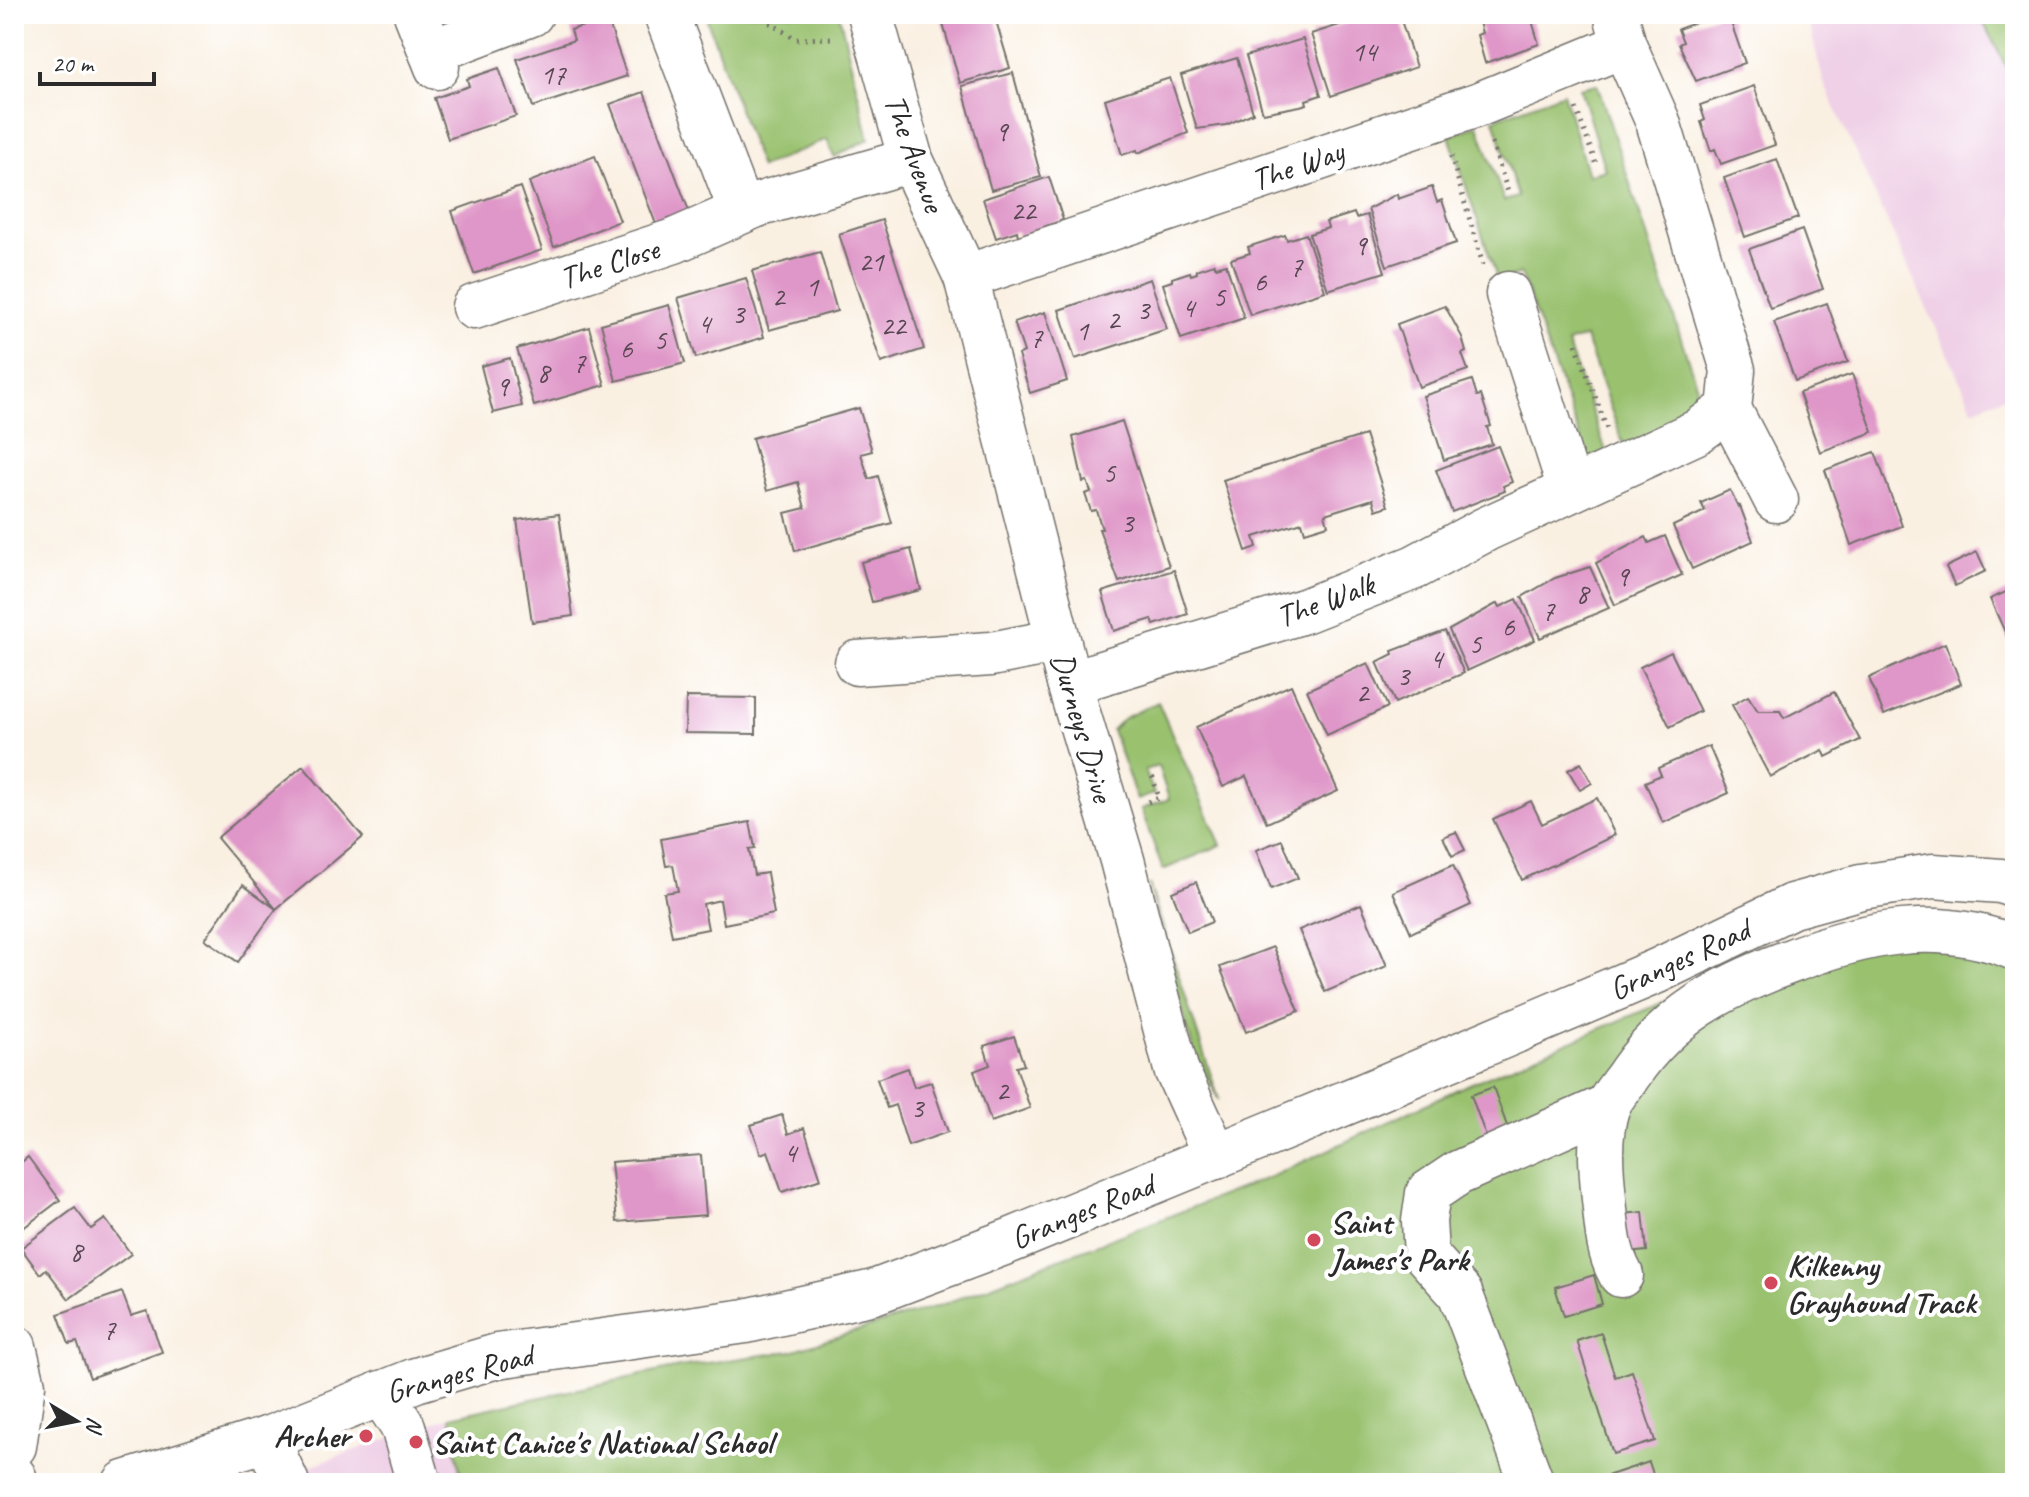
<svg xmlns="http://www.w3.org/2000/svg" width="2029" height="1497" font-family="Caveat,sans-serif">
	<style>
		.built { fill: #efd0e6 }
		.green { fill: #99c16e; stroke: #62764c; stroke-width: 2 }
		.building { fill: #df96c8 }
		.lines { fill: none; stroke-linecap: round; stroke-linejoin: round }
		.minor-casing { stroke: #73706b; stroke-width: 47 }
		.path { stroke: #73706b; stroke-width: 5; stroke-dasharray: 2 6; stroke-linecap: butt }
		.minor { stroke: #fff; stroke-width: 44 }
		.poi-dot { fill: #d1495b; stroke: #fff; stroke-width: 3 }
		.labels { text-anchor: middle; stroke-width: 8; stroke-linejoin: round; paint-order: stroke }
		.number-label { font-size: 28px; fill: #584652 }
		.street-label { font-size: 32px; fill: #2b2b2b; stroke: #fff }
		.poi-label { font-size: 32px; font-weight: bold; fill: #2b2b2b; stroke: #fff; text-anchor: start }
	</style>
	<rect width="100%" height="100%" fill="#fff"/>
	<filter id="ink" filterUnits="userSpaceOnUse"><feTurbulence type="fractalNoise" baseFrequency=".0125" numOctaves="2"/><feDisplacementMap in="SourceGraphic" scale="16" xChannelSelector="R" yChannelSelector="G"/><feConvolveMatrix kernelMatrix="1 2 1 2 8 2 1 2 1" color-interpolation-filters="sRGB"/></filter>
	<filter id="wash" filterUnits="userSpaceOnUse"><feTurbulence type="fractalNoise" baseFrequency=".006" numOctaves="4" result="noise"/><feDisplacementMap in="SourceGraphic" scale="32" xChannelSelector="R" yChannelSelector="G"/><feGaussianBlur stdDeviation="1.8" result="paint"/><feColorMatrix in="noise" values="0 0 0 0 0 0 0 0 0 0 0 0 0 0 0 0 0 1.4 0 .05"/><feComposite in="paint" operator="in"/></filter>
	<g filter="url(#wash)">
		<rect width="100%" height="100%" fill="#faf0e2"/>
		<g class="built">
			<path d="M1807 14H2015V392L1973 409 1823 81Z"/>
			<path d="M450 1417 462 1483H253L304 1468Z"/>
		</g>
		<g class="green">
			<path d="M705 14H839L869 139 834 157 827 139 760 168Z"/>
			<path d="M1979 14H2015V84Z"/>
			<path d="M1597 84 1697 387C1689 428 1659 431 1624 446L1585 337 1567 343 1607 454 1589 462 1521 274 1498 281 1449 136 1478 125 1504 201 1518 197 1494 119 1563 93 1588 175 1605 170 1580 88Z"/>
			<path d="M1158 702 1221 845 1163 870 1141 809 1169 799 1158 766 1145 770 1154 794 1137 800 1112 730 1124 718Z"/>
			<path d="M1149 884 1219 1100 1193 1049Z"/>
			<path d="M1832 931 2015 942V1483H1603L1600 1478 1599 1483H462L450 1417 679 1367 791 1351 944 1304 1275 1175 1460 1088Z"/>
		</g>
		<g id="blocks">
			<g class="building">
				<path d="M940 14H994L1010 68 960 83Z"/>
				<path d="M1374 14H1399L1416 67 1331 96 1311 34Z"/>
				<path d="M1477 14H1530L1539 44 1485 63 1477 35 1482 33Z"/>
				<path d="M1720 14H1728L1745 63 1696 81 1679 44 1683 42 1678 29Z"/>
				<path d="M607 18 627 76 533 107 517 59 574 40 571 30Z"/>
				<path d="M1303 39 1321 95 1306 100 1307 104 1300 106 1263 113 1246 56Z"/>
				<path d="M1237 58 1253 113 1226 125 1197 129 1181 75Z"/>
				<path d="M499 68 516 116 448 139 434 98 469 86 467 79Z"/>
				<path d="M1013 73 1041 177 991 190 962 86Z"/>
				<path d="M1170 78 1188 133 1138 153 1137 150 1122 155 1105 99Z"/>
				<path d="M1754 86 1775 145 1721 164 1715 149 1711 151 1701 122 1705 120 1700 105Z"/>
				<path d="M644 92 692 219 659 232 610 104Z"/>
				<path d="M595 156 620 221 554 247 529 182Z"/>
				<path d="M1777 159 1798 218 1745 237 1724 178Z"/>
				<path d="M1049 177 1063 220 1018 236 1017 231 996 238 983 199Z"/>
				<path d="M520 187 542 250 474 274 452 211Z"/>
				<path d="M1432 187 1437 202 1442 200 1456 243 1387 266 1368 209 1397 194 1398 199Z"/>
				<path d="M1354 213 1356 218 1367 215 1385 272 1328 290 1309 234 1328 228 1326 222Z"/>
				<path d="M882 220 924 349 881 363 839 234Z"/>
				<path d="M1802 230 1823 289 1770 308 1749 249Z"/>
				<path d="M1306 234 1325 291 1250 315 1231 259 1250 253 1248 247 1285 235 1287 240Z"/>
				<path d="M820 252 837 311 769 330 752 271Z"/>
				<path d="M1214 264 1216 267 1226 264 1244 318 1181 339 1163 284 1172 281V278L1190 272 1191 275 1197 273 1196 270Z"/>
				<path d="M746 278 764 337 696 358 678 298Z"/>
				<path d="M1150 279 1167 329 1075 359 1059 310Z"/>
				<path d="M1827 303 1848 362 1795 381 1774 322Z"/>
				<path d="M669 305 685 363 616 381 601 324Z"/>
				<path d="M1445 306 1462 337 1466 352 1462 354 1468 370 1419 387 1397 324Z"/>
				<path d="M1045 312 1067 381 1030 393 1018 355 1024 352 1014 322Z"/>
				<path d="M589 327 605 385 534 406 517 349Z"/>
				<path d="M510 358 522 406 493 413 481 366Z"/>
				<path d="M1852 374 1873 432 1820 452 1799 393Z"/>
				<path d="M1472 380 1477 396 1481 395 1491 426 1487 427 1492 444 1444 460 1423 396Z"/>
				<path d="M859 408 872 451 861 454 869 479 878 476 892 523 795 551 785 513 805 508 798 482 767 491 752 438Z"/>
				<path d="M1122 421 1169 566 1119 582 1099 529H1102L1096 510 1091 511 1085 494 1091 492 1087 481 1083 482 1073 437Z"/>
				<path d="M1365 435 1388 506 1376 510 1373 499 1325 514 1328 525 1305 532 1302 522 1254 537 1257 547 1246 551 1223 480Z"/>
				<path d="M1498 446 1512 482 1503 486 1505 491 1452 512 1436 470Z"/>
				<path d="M1875 452 1902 526 1851 545 1825 470Z"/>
				<path d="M1730 490 1738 507 1740 506 1753 541 1692 569 1673 526 1705 511 1701 503Z"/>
				<path d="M559 514 573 616 532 622 517 520Z"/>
				<path d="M1665 536 1682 575 1615 605 1596 563 1646 537 1649 543Z"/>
				<path d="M911 549 921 590 872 602 861 562Z"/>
				<path d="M1977 552 1986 571 1955 586 1946 567Z"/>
				<path d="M1590 567 1609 608 1540 638 1522 597 1555 578Z"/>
				<path d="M1174 570 1188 614 1154 625 1152 619 1114 631 1102 592Z"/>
				<path d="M2015 588V638L2009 641 1990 599Z"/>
				<path d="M1517 599 1535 640 1467 671 1449 630 1498 603 1500 607Z"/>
				<path d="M1445 631 1464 673 1395 703 1377 662 1393 654 1392 651Z"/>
				<path d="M1945 643 1961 684 1884 715 1869 678Z"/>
				<path d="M1671 652 1700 711 1670 727 1640 667Z"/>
				<path d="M1368 663 1388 707 1327 735 1307 690Z"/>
				<path d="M1291 685 1338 791 1267 823 1246 776 1223 787 1196 727Z"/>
				<path d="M1834 692 1860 740 1826 757 1823 750 1770 777 1732 705 1748 696 1758 711H1780L1784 718Z"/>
				<path d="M686 697 756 698V734L685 733Z"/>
				<path d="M1709 746 1729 793 1663 823 1645 782 1661 775 1658 768Z"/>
				<path d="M1581 763 1592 783 1580 790 1568 770Z"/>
				<path d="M303 766 363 837 276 909 217 838Z"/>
				<path d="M1597 798 1615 835 1522 880 1493 819 1531 801 1542 824Z"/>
				<path d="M750 822 755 848 749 849 754 875 767 873 774 914 724 924 720 900 703 904 708 929 672 936 664 893 678 891 673 865 666 866 661 839Z"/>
				<path d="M1456 832 1465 850 1452 856 1443 837Z"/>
				<path d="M1282 840 1298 878 1271 889 1256 850Z"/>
				<path d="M1453 865 1471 905 1411 933 1393 892Z"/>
				<path d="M1196 882 1212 922 1188 932 1172 892Z"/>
				<path d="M243 885 276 909 238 962 205 939Z"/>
				<path d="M1361 904 1387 966 1325 992 1299 930Z"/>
				<path d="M1273 947 1299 1011 1246 1032 1220 967Z"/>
				<path d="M1014 1036 1024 1065 1016 1067 1030 1108 991 1122 974 1071 990 1065 984 1046Z"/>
				<path d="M908 1068 914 1087 931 1082 948 1132 908 1146 895 1105 887 1108 877 1079Z"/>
				<path d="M1493 1087 1512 1140 1490 1148 1471 1095Z"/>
				<path d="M782 1115 788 1134 804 1128 821 1179 782 1192 768 1151 761 1154 751 1125Z"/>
				<path d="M701 1155 706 1215 617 1222 611 1162Z"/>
				<path d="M28 1157 60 1200 14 1235V1168Z"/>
				<path d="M75 1208 91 1229 105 1219 131 1254 69 1299 46 1269 40 1274 21 1248Z"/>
				<path d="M1643 1212 1647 1251 1626 1253 1623 1214Z"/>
				<path d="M1594 1275 1602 1304 1564 1316 1555 1287Z"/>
				<path d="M122 1292 131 1316 147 1311 162 1352 90 1378 77 1342 69 1344 58 1314Z"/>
				<path d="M1601 1333 1615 1377 1632 1371 1655 1441 1613 1454 1577 1341Z"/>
				<path d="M1649 1462 1656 1483H1602L1601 1478Z"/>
			</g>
		</g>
	</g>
	<g filter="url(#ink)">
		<use href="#blocks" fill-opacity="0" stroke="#73706b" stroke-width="2"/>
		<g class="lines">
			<defs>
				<g id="minor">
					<path d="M416 14 437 67"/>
					<path d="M666 14 741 211"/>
					<path d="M870 14 911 160 966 277 1069 683 1122 860 1176 1069 1216 1157"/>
					<path d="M1616 14 1624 45 1658 122 1733 370 1729 409 1776 500"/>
					<path d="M431 52 531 14"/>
					<path d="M966 277 1480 104 1624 45"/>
					<path d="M1508 294 1570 489"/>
					<path d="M474 307 674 241 754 206 911 160"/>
					<path d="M857 663 991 654 1058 641"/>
					<path d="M1069 683 1304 611 1415 567 1486 529 1697 432 1729 409"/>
					<path d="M1621 1275C1607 1250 1607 1226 1604 1199 1601 1169 1598 1138 1607 1108 1611 1096 1623 1084 1630 1073 1670 1015 1722 987 1786 963 1862 933 1936 916 2015 948"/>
					<path d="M14 1347 23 1385 14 1446"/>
					<path d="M381 1393 403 1427 419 1483"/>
					<path d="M267 1439 287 1483"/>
					<path d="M14 1477 16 1483"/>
					<path d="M125 1483 267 1439 416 1380 497 1356 746 1321 874 1292 1012 1240 1367 1094 1657 971 1792 906 1861 887 1933 876 2001 881 2015 886"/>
					<path d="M1532 1483 1460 1293 1426 1255 1424 1221 1428 1193 1458 1173 1608 1106"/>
				</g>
			</defs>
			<use href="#minor" class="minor-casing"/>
			<g class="path">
				<path d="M756 14 796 39 835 38"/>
				<path d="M1576 108 1597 167"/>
				<path d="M1492 143 1508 192"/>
				<path d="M1451 156 1483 265"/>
				<path d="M1576 344 1607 429"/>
				<path d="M1148 802 1159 798 1151 772"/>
			</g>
			<use href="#minor" class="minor"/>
		</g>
	</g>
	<g class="poi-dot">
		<circle cx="1314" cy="1240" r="8"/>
		<circle cx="1771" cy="1283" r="8"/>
		<circle cx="366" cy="1436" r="8"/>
		<circle cx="416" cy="1442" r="8"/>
	</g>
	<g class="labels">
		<g class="number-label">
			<text x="1364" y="61">14</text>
			<text x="553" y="84">17</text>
			<text x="1001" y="141">9</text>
			<text x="1023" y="220">22</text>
			<text x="1360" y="255">9</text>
			<text x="871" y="271">21</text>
			<text x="1296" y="276">7</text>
			<text x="1260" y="291">6</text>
			<text x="812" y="296">1</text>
			<text x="778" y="306">2</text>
			<text x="1219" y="306">5</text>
			<text x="1188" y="317">4</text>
			<text x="1143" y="319">3</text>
			<text x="738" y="323">3</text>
			<text x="1113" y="329">2</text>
			<text x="704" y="333">4</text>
			<text x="893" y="335">22</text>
			<text x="1082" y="340">1</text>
			<text x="1036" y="347">7</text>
			<text x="660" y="349">5</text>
			<text x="626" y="358">6</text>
			<text x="579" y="372">7</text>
			<text x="543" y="382">8</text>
			<text x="502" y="396">9</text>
			<text x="1109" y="482">5</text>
			<text x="1127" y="532">3</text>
			<text x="1622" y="586">9</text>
			<text x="1582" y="603">8</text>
			<text x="1548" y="620">7</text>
			<text x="1508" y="636">6</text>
			<text x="1475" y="653">5</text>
			<text x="1436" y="668">4</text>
			<text x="1403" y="685">3</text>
			<text x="1362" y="702">2</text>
			<text x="1002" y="1100">2</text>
			<text x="917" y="1117">3</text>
			<text x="790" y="1162">4</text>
			<text x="76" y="1261">8</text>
			<text x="109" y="1339">7</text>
		</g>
		<g class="street-label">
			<text transform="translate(915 153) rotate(70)" y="11">The Avenue</text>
			<text transform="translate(1297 165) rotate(-19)" y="11">The Way</text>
			<text transform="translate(609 263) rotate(-18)" y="11">The Close</text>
			<text transform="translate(1325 600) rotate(-20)" y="11">The Walk</text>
			<text transform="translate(1083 727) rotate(74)" y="11">Durneys Drive</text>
			<text transform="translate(1679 959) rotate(-25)" y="11">Granges Road</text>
			<text transform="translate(1082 1211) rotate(-22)" y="11">Granges Road</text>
			<text transform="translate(459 1373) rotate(-15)" y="11">Granges Road</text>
		</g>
		<g class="poi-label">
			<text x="1330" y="1233">Saint<tspan x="1330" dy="37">James's Park</tspan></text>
			<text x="1787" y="1276">Kilkenny<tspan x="1787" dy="37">Grayhound Track</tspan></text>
			<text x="350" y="1447" text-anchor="end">Archer</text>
			<text x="432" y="1453">Saint Canice's National School</text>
		</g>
	</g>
	<rect width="2029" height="1497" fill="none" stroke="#fff" stroke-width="48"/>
	<g transform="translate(76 1421) rotate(100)" stroke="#ffffff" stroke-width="6" paint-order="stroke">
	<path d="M0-6L14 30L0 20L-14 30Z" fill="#2b2b2b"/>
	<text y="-12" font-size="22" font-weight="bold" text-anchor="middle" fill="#2b2b2b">N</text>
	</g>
	<path d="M40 72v12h114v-12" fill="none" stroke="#2b2b2b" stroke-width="4"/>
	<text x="52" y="72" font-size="24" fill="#2b2b2b" stroke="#ffffff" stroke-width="6" paint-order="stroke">20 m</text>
</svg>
